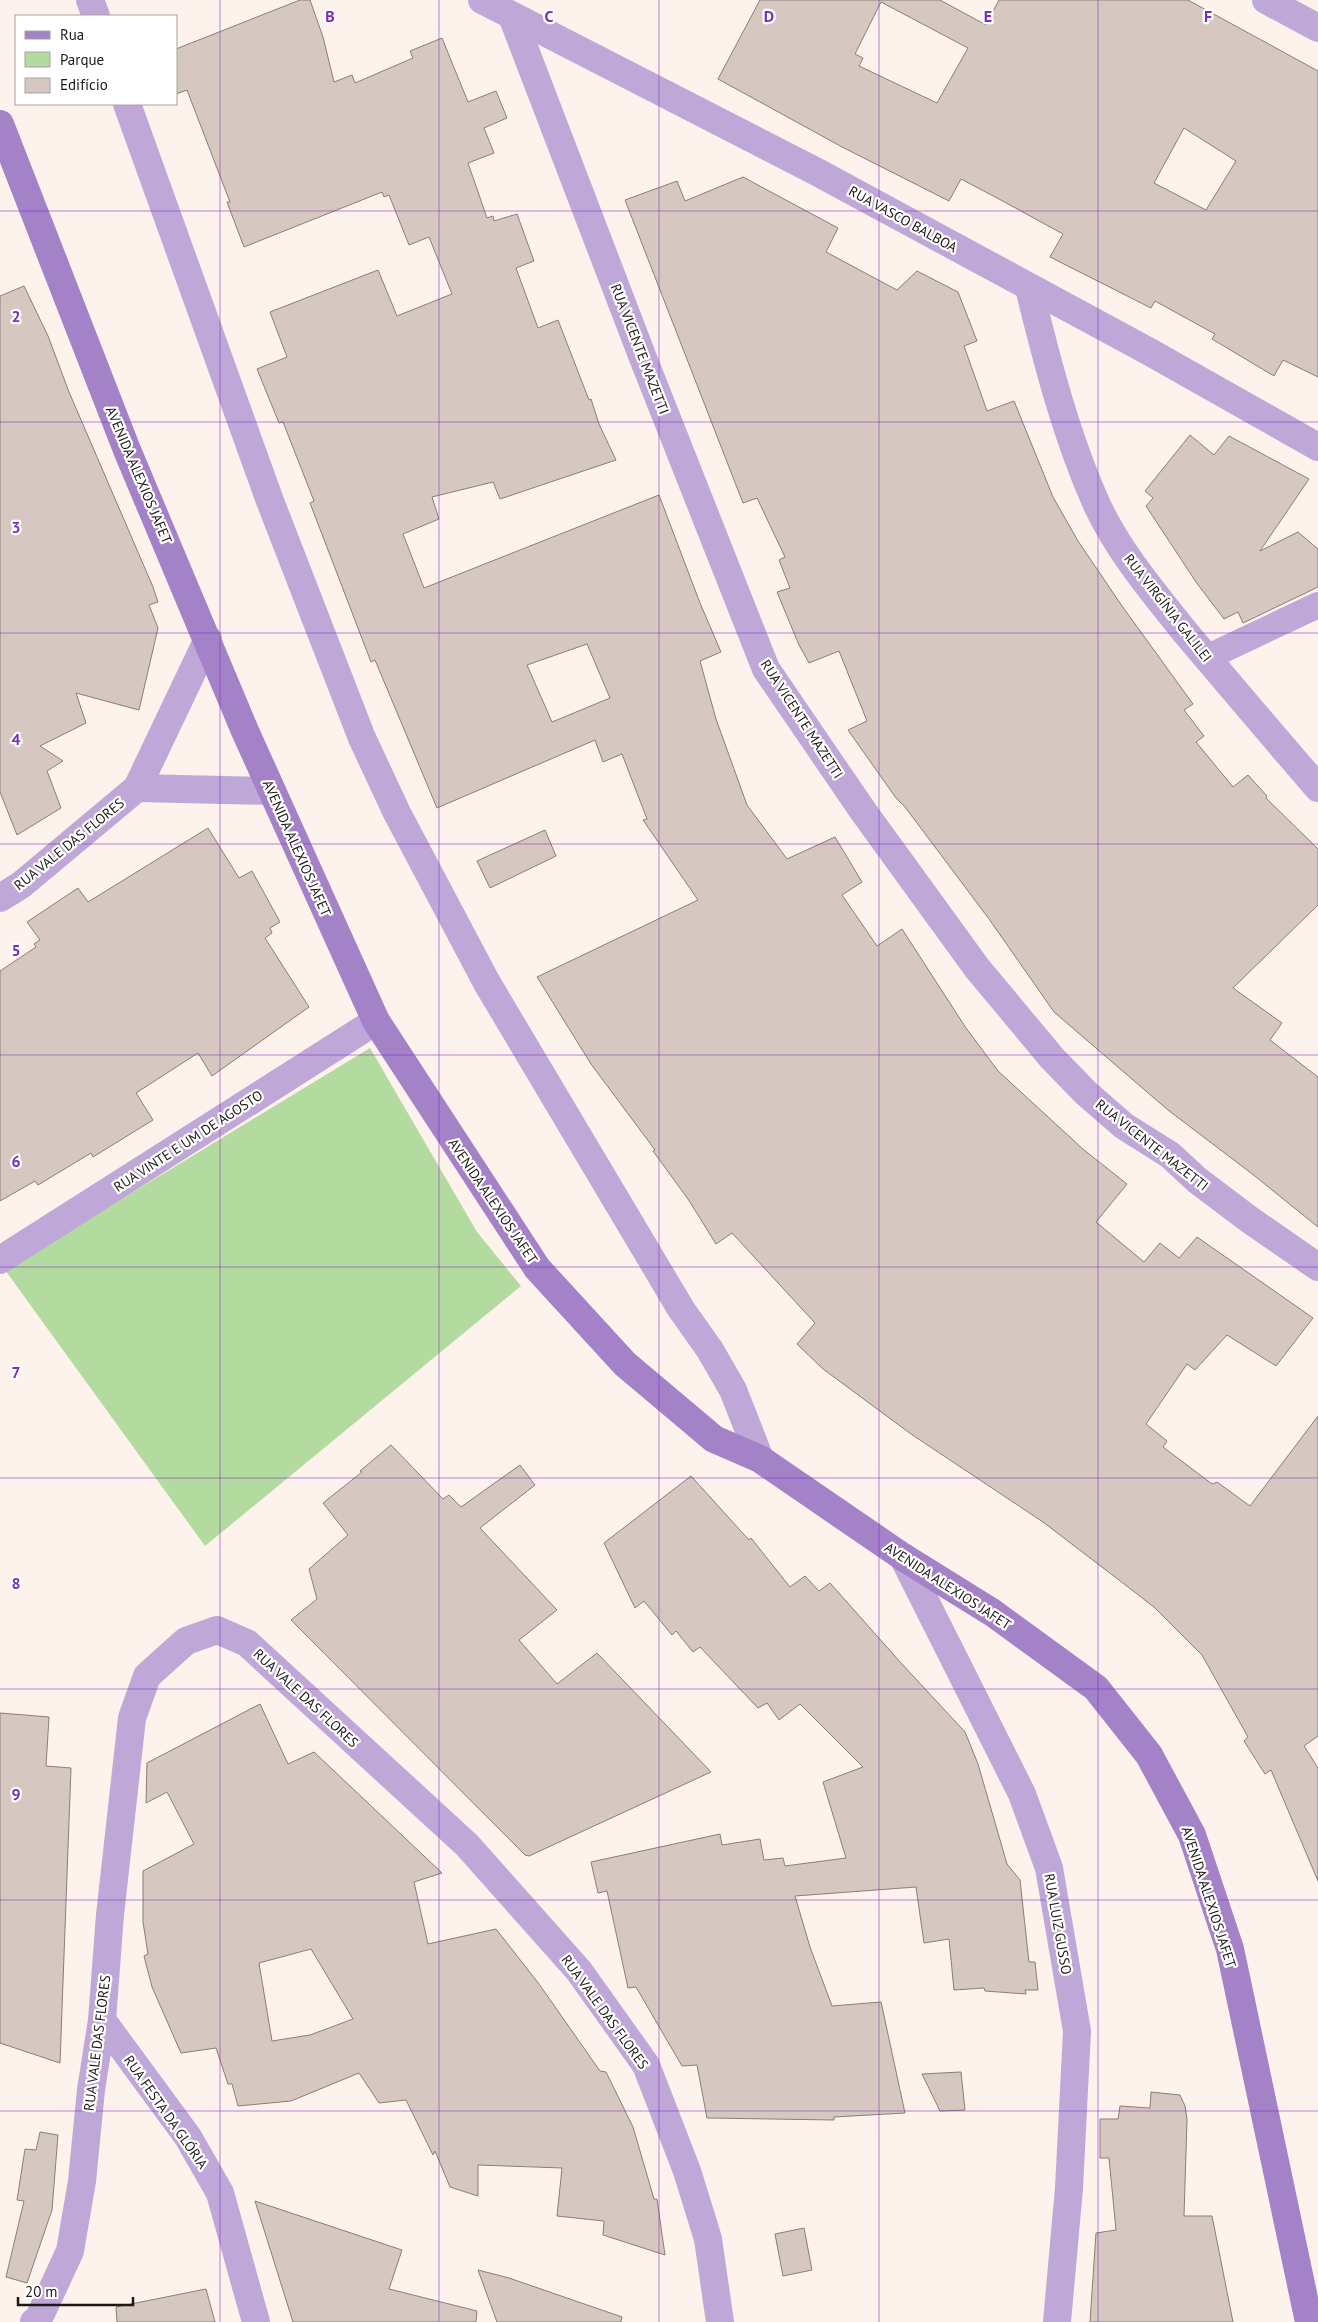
<svg xmlns="http://www.w3.org/2000/svg" width="1318" height="2322" font-family="'PT Sans',sans-serif">
	<style>
		.green { fill: #b3da9f }
		.building { fill: #d6c8c1; stroke: #8b7d77; fill-rule: evenodd }
		.lines { fill: none; stroke-linecap: round; stroke-linejoin: round }
		.pedestrian { stroke: #bfa8d8; stroke-width: 26 }
		.minor { stroke: #bfa8d8; stroke-width: 28 }
		.secondary { stroke: #a482c8; stroke-width: 28 }
		.grid { fill: none; stroke: #7b2cbf; stroke-width: 1; stroke-opacity: 0.55 }
		.labels { text-anchor: middle; stroke-width: 4.5; stroke-linejoin: round; paint-order: stroke }
		.street-label { font-size: 14px; fill: #1e1917; stroke: #fff }
		.grid-label { font-size: 16px; text-anchor: middle; font-weight: bold; fill: #7b2cbf; stroke: #fff; stroke-width: 4.5; stroke-linejoin: round; paint-order: stroke }
	</style>
	<rect width="100%" height="100%" fill="#fef2ec"/>
	<path class="green" d="M370 1048 477 1232 521 1286 205 1546 5 1270Z"/>
	<g class="building">
		<path d="M300 0H310L323 37 334 82 352 75 355 83 413 58 410 51 442 38 468 102 496 91 507 118 484 128 494 153 468 163 487 218 493 216 494 221 517 214 534 261 516 268 538 328 558 320 589 400 591 399 599 424 616 460 500 499 493 482 432 497 439 519 403 534 424 588 659 495 700 603 721 652 700 661 716 719 747 805 787 859 835 837 862 882 842 895 877 946 902 929 966 1028 998 1071 1084 1150 1127 1184 1096 1222 1144 1262 1160 1243 1179 1258 1197 1237 1313 1318 1276 1366 1227 1335 1195 1370 1187 1364 1146 1424 1167 1441 1163 1447 1212 1484 1217 1482 1250 1506 1318 1416V1736L1304 1746 1318 1768V1881L1271 1770 1265 1774 1244 1741 1248 1737 1202 1655 1155 1608 1132 1590 1043 1522 911 1434 823 1369 797 1344 815 1323 732 1233 716 1244 688 1199 653 1151 655 1150 591 1064 537 977 698 900 643 820 647 819 622 754 603 762 595 740 437 808 375 660 371 662 310 503 314 501 283 422 279 423 257 369 287 357 270 312 378 270 397 316 452 294 429 237 409 245 389 195 384 197 382 192 244 247 227 202H230L187 90 176 94V49ZM587 644 610 698 552 722 527 665Z"/>
		<path d="M760 0H940L986 25 999 0H1188L1318 71V377L1283 360 1274 376 1212 339 1215 334 1155 301 1151 308 1050 257 1063 234 999 199 961 179 949 201 844 148 718 79ZM881 2 968 48 937 103 859 66 863 58 855 54ZM1184 128 1236 161 1206 210 1154 183Z"/>
		<path d="M743 177 838 228 826 252 897 290 917 271 958 292 977 341 964 346 987 411 1014 401 1053 497 1078 541 1122 606 1193 704 1184 710 1204 736 1196 742 1233 787 1248 775 1267 796 1266 798 1318 849V905L1233 988 1282 1023 1270 1040 1318 1077V1227L1251 1173 1168 1110 1054 1012 989 919 905 807 896 798 848 730 867 721 839 651 809 663 799 645 777 592 790 588 779 560 785 557 757 498 743 503 625 200 677 181 685 201Z"/>
		<path d="M24 286 48 336 69 392 153 587 158 602 149 605 158 628 139 710 76 693 86 723 40 746 63 761 47 771 61 808 17 835 0 792V296Z"/>
		<path d="M1190 435 1214 455 1229 436 1309 479 1260 551 1298 532 1318 549V587L1243 623 1238 612 1224 619 1196 582 1146 506 1153 498 1145 491Z"/>
		<path d="M208 828 239 878 252 871 280 922 270 928 272 933 265 938 309 1007 212 1076 198 1053 136 1093 153 1120 93 1157 91 1153 38 1185 35 1181 0 1201V971L36 947 34 944 40 940 27 922 78 888 88 902Z"/>
		<path d="M545 830 556 856 490 888 477 861Z"/>
		<path d="M391 1445 443 1499 449 1495 461 1507 520 1465 535 1485 480 1528 557 1610 519 1640 557 1684 597 1653 711 1772 529 1856 525 1855 291 1620 317 1599 309 1569 348 1535 323 1503 362 1472 360 1471Z"/>
		<path d="M691 1476 749 1540 751 1538 790 1587 805 1576 819 1591 830 1583 901 1663 965 1732 978 1764 1007 1864 1020 1880 1029 1962H1035L1038 1990H1025L1026 1994 985 1991 984 1988 954 1990 949 1939 924 1943 916 1887 795 1896 810 1947 832 2006 881 2002 905 2113 834 2117V2120L707 2118 697 2065 682 2066 636 1987 628 1988 607 1891 598 1893 591 1862 720 1834 722 1845 760 1839 764 1860 783 1858 785 1866 846 1858 823 1782 863 1767 800 1704 779 1720 767 1703 758 1708 700 1647 693 1652 676 1631 672 1635 644 1601 635 1608 604 1543Z"/>
		<path d="M260 1704 288 1764 314 1752 442 1873 414 1882 428 1944 496 1929 539 1984 600 2071 606 2072 633 2127 654 2199H657L665 2255 603 2235 604 2221 557 2216 562 2168 478 2165V2196L450 2187 435 2151 433 2155 406 2100 379 2103 359 2073 291 2101 238 2106 232 2084H228L216 2048 181 2053 152 1987 144 1956 148 1954 143 1922V1871L194 1844 167 1792 146 1803 147 1763ZM311 1949 353 2019 310 2035 272 2041 259 1963Z"/>
		<path d="M0 1713 49 1717 46 1766 71 1768 60 2063 0 2043Z"/>
		<path d="M961 2072 965 2110 940 2111 922 2074Z"/>
		<path d="M1151 2092 1180 2095 1185 2106 1187 2119 1184 2216H1212L1233 2322H1090L1096 2233 1116 2230 1109 2158H1100V2119H1118L1120 2106 1150 2108Z"/>
		<path d="M40 2132 58 2135 52 2210 27 2283 6 2277 24 2201 17 2200 25 2149 36 2150Z"/>
		<path d="M255 2201 402 2250 389 2289 477 2311 476 2322H293Z"/>
		<path d="M804 2228 812 2270 783 2276 775 2234Z"/>
		<path d="M478 2270 509 2278 622 2317 621 2322H497Z"/>
		<path d="M206 2289 215 2322H117L116 2307Z"/>
	</g>
	<g class="lines">
		<path class="pedestrian" d="M1206 658 1318 605"/>
		<g class="minor">
			<path d="M90 0 96 16"/>
			<path d="M482 0 817 172 1148 351 1318 447"/>
			<path d="M1266 0 1318 28"/>
			<path d="M512 16 643 358 766 669 863 811 977 968 1052 1058 1086 1093 1124 1126 1170 1155 1197 1180 1250 1220 1318 1267"/>
			<path d="M127 104 270 501 362 738 397 813 487 983 681 1309 710 1350 733 1390 760 1459"/>
			<path d="M1029 288C1047 361 1066 436 1097 505 1119 552 1153 592 1185 632 1229 684 1273 736 1318 788"/>
			<path d="M137 788 272 791"/>
			<path d="M0 898 21 885 137 788 208 639"/>
			<path d="M0 1260 376 1021"/>
			<path d="M903 1557 1022 1794 1049 1868 1077 2031 1069 2188 1057 2322"/>
			<path d="M102 2020 188 2137 220 2193 256 2322"/>
			<path d="M34 2322 39 2318 70 2251 82 2181 91 2090 102 2020 110 1915 132 1718 147 1676 186 1641 217 1630 247 1643 467 1845 579 1971 646 2065 687 2171 708 2239 720 2322"/>
		</g>
		<path class="secondary" d="M0 124 127 450 245 731 376 1021 537 1268 625 1364 714 1439 760 1459 903 1557 993 1613 1096 1688 1149 1755 1192 1835 1230 1949 1309 2322"/>
	</g>
	<path class="grid" d="M220 0V2322M439 0V2322M659 0V2322M879 0V2322M1098 0V2322M0 211H1318M0 422H1318M0 633H1318M0 844H1318M0 1055H1318M0 1267H1318M0 1478H1318M0 1689H1318M0 1900H1318M0 2111H1318"/>
	<g class="labels">
		<g class="street-label">
			<text transform="translate(903 219) rotate(29)" y="5">RUA VASCO BALBOA</text>
			<text transform="translate(640 349) rotate(69)" y="5">RUA VICENTE MAZETTI</text>
			<text transform="translate(139 475) rotate(67)" y="5">AVENIDA ALEXIOS JAFET</text>
			<text transform="translate(1168 608) rotate(52)" y="5">RUA VIRGÍNIA GALILEI</text>
			<text transform="translate(802 719) rotate(57)" y="5">RUA VICENTE MAZETTI</text>
			<text transform="translate(69 844) rotate(-39)" y="5">RUA VALE DAS FLORES</text>
			<text transform="translate(297 848) rotate(66)" y="5">AVENIDA ALEXIOS JAFET</text>
			<text transform="translate(188 1141) rotate(-33)" y="5">RUA VINTE E UM DE AGOSTO</text>
			<text transform="translate(1152 1145) rotate(38)" y="5">RUA VICENTE MAZETTI</text>
			<text transform="translate(493 1201) rotate(56)" y="5">AVENIDA ALEXIOS JAFET</text>
			<text transform="translate(948 1586) rotate(33)" y="5">AVENIDA ALEXIOS JAFET</text>
			<text transform="translate(306 1698) rotate(43)" y="5">RUA VALE DAS FLORES</text>
			<text transform="translate(1209 1897) rotate(72)" y="5">AVENIDA ALEXIOS JAFET</text>
			<text transform="translate(1058 1924) rotate(80)" y="5">RUA LUIZ GUSSO</text>
			<text transform="translate(605 2012) rotate(54)" y="5">RUA VALE DAS FLORES</text>
			<text transform="translate(97 2043) rotate(-83)" y="5">RUA VALE DAS FLORES</text>
			<text transform="translate(166 2112) rotate(55)" y="5">RUA FESTA DA GLÓRIA</text>
		</g>
	</g>
	<g class="grid-label">
		<text x="330" y="22">B</text>
		<text x="549" y="22">C</text>
		<text x="769" y="22">D</text>
		<text x="988" y="22">E</text>
		<text x="1208" y="22">F</text>
		<text x="16" y="322">2</text>
		<text x="16" y="533">3</text>
		<text x="16" y="745">4</text>
		<text x="16" y="956">5</text>
		<text x="16" y="1167">6</text>
		<text x="16" y="1378">7</text>
		<text x="16" y="1589">8</text>
		<text x="16" y="1800">9</text>
	</g>
	<rect x="15" y="15" width="162" height="90" fill="#ffffff" stroke="#a5a3a2"/>
	<rect x="25" y="31" width="25" height="8" fill="#a482c8" stroke="#a5a3a2"/>
	<text x="60" y="40" font-size="15" fill="#1e1917">Rua</text>
	<rect x="25" y="52" width="25" height="15" fill="#b3da9f" stroke="#a5a3a2"/>
	<text x="60" y="65" font-size="15" fill="#1e1917">Parque</text>
	<rect x="25" y="78" width="25" height="15" fill="#d6c8c1" stroke="#a5a3a2"/>
	<text x="60" y="90" font-size="15" fill="#1e1917">Edifício</text>
	<path d="M18 2297v8h115v-8" fill="none" stroke="#1e1917" stroke-width="2.5"/>
	<text x="25" y="2297" font-size="15" fill="#1e1917" stroke="#ffffff" stroke-width="4" paint-order="stroke">20 m</text>
</svg>
